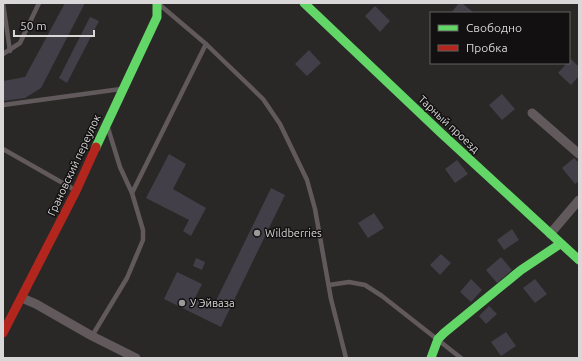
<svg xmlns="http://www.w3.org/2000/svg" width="582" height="361" font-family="Ubuntu,sans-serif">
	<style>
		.building { fill: #423f48 }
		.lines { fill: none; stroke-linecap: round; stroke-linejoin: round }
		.lane { stroke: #61595c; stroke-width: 4.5 }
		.street { stroke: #61595c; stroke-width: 9 }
		.fast { stroke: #63d668; stroke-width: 9 }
		.jam { stroke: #b3261e; stroke-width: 9 }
		.poi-dot { fill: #9b9a99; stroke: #121010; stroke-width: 1.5 }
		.labels { text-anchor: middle; stroke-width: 3; stroke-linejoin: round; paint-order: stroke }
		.street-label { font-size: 11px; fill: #d9d7d7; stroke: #121010 }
		.poi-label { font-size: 11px; fill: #d9d7d7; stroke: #121010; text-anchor: start }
	</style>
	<rect width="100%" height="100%" fill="#292827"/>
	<g class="building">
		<path d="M65 3H85L41 88 25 98 3 101V81L25 77Z"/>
		<path d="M459 3H462L474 13H451Z"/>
		<path d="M375 6 390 21 380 32 365 16Z"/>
		<path d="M90 17 99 21 67 83 59 78Z"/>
		<path d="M309 50 321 63 307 76 295 64Z"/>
		<path d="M571 59 579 67V76L571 85 558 73 567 63H569Z"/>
		<path d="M502 94 515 109 502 120 489 105Z"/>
		<path d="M169 154 186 164 173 189 206 208 191 236 183 231 189 220 146 198Z"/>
		<path d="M574 158 579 163V181L575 184 562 168Z"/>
		<path d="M457 160 468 174 455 183 445 169Z"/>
		<path d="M271 188 285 195 221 327 164 299 177 272 202 284 195 298 213 307Z"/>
		<path d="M374 213 384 228 368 238 358 223Z"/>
		<path d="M512 229 519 240 504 250 497 240Z"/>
		<path d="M441 254 451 263 440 275 430 265Z"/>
		<path d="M501 257 512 270 497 283 486 270Z"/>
		<path d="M196 258 205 262 202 270 193 266Z"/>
		<path d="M471 279 482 290 471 302 460 292Z"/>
		<path d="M535 279 547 294 535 303 523 288Z"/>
		<path d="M489 306 497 314 486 324 479 316Z"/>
		<path d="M506 332 516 346 501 356 491 342Z"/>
	</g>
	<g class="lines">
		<g class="lane">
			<path d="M3 3 10 51"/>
			<path d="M160 5 206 44 263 99 280 124 307 180 315 209 331 299 346 358"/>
			<path d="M3 54 20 43 39 3"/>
			<path d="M3 105 121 89"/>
			<path d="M3 149 75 190"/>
			<path d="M132 193 206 44"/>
			<path d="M329 285 349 282 365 285 382 296 461 358"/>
			<path d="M92 336 127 278 143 240V230L132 193 120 167 108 128"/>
		</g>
		<g class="street">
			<path d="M532 113 579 154"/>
			<path d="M550 234 579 200"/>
			<path d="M22 298 36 304 92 336 136 358"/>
		</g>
		<g class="fast">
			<path d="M304 3 441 133 579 260"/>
			<path d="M96 147 157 17V3"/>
			<path d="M431 358 438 339 444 333 521 270 560 244"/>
		</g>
		<path class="jam" d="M3 333 76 191 96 147"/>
	</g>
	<g class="poi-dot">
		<circle cx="257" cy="233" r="4"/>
		<circle cx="182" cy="303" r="4"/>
	</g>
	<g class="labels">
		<g class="street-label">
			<text transform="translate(449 124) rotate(43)" y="4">Тарный проезд</text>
			<text transform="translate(74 165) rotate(-65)" y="4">Грановский переулок</text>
		</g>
		<g class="poi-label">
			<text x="265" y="237">Wildberries</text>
			<text x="190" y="307">У Эйваза</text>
		</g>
	</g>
	<rect width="582" height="361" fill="none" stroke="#d9d7d7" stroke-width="8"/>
	<rect x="430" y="12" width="140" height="52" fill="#121010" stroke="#626060"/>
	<rect x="438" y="25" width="20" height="6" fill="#63d668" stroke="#626060"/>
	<text x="466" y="32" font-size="12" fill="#d9d7d7">Свободно</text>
	<rect x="438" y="45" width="20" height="6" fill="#b3261e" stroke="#626060"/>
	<text x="466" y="52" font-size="12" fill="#d9d7d7">Пробка</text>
	<path d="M14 30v6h80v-6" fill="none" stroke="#d9d7d7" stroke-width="2"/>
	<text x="20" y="30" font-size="12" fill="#d9d7d7" stroke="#121010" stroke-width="3" paint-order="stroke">50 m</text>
</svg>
